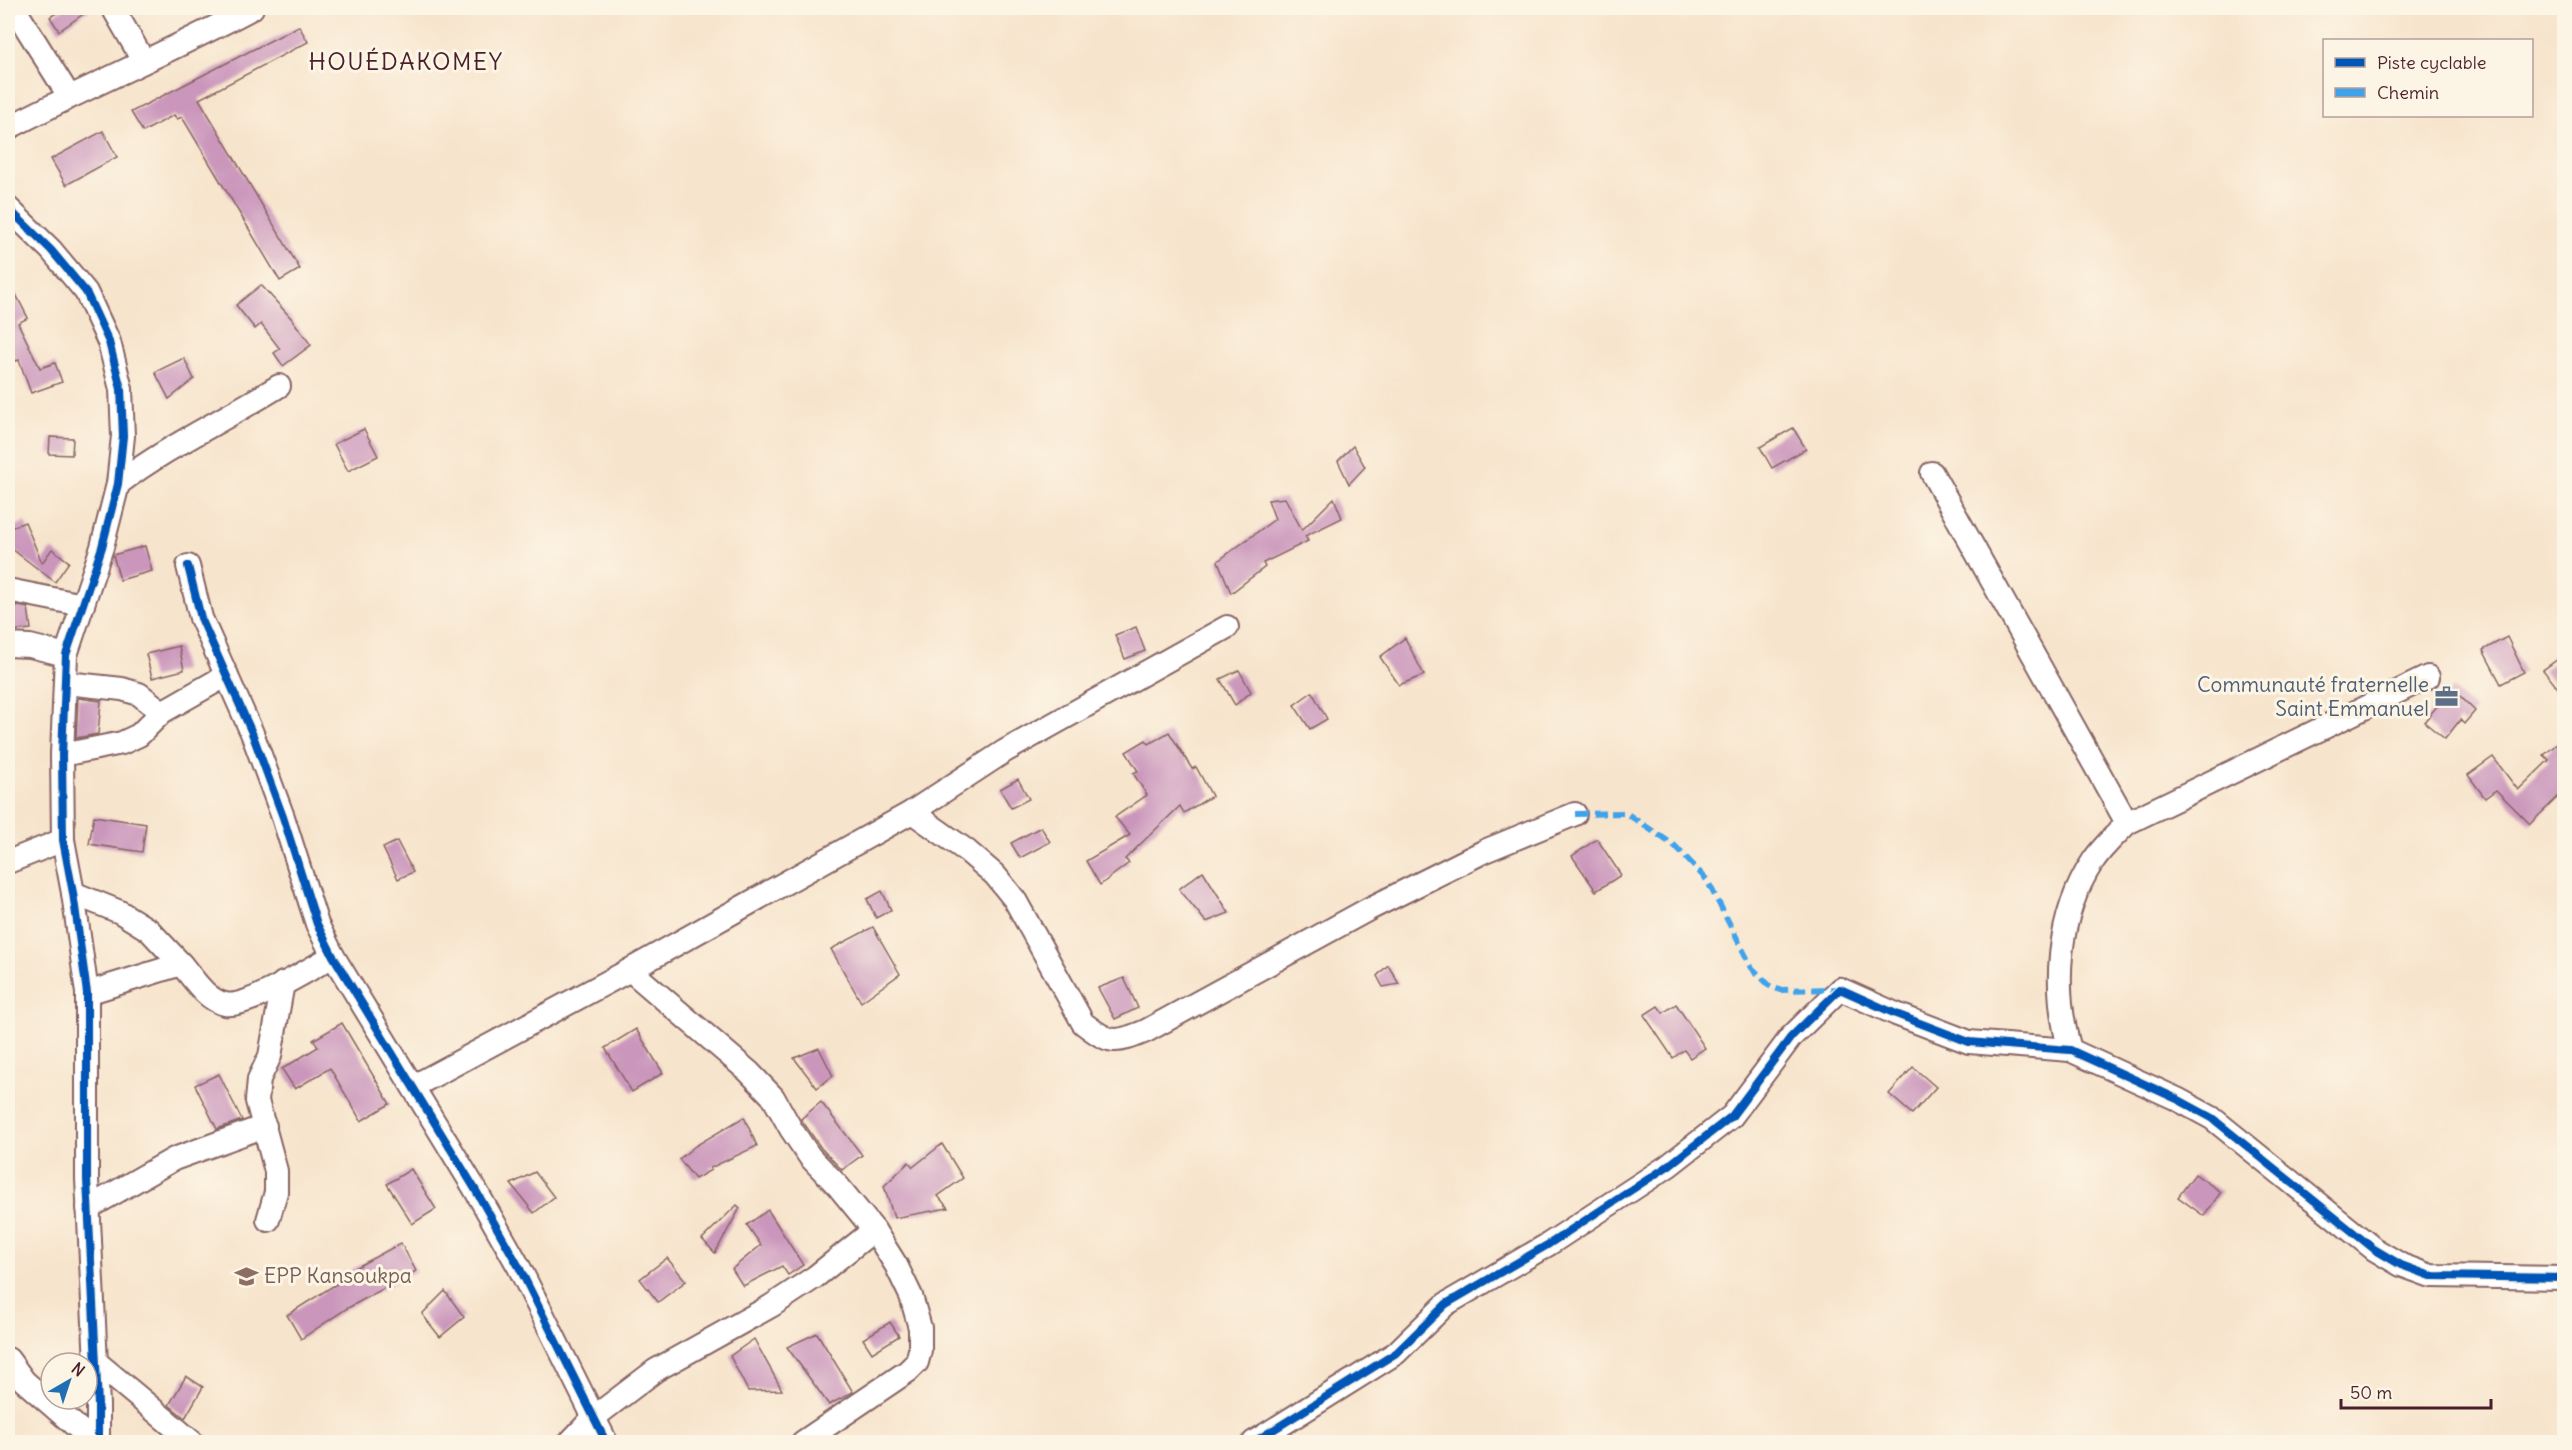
<svg xmlns="http://www.w3.org/2000/svg" width="2572" height="1450" font-family="Delius,sans-serif">
	<style>
		.building { fill: #ca96bc }
		.lines { fill: none; stroke-linecap: round; stroke-linejoin: round }
		.minor-casing { stroke: #876463; stroke-width: 26 }
		.minor { stroke: #fff; stroke-width: 22 }
		.quiet { stroke: #40a2eb; stroke-width: 6; stroke-dasharray: 12 6; stroke-linecap: butt }
		.cycleway-casing { stroke: #fcf5e5; stroke-width: 11 }
		.cycleway { stroke: #0057b8; stroke-width: 8 }
		.labels { text-anchor: middle; stroke-width: 6; stroke-linejoin: round; paint-order: stroke }
		.service-label { font-size: 21px; fill: #4e5e75; stroke: #fcf5e5; text-anchor: end }
		.education-label { font-size: 21px; fill: #785e54; stroke: #fcf5e5; text-anchor: start }
		.quarter-label { font-size: 24px; letter-spacing: 1.5px; fill: #4a1f2b; stroke: #fcf5e5 }
	</style>
	<rect width="100%" height="100%" fill="#fcf5e5"/>
	<filter id="ink" filterUnits="userSpaceOnUse"><feTurbulence type="fractalNoise" baseFrequency=".0167" numOctaves="2"/><feDisplacementMap in="SourceGraphic" scale="12" xChannelSelector="R" yChannelSelector="G"/><feConvolveMatrix kernelMatrix="1 2 1 2 8 2 1 2 1" color-interpolation-filters="sRGB"/></filter>
	<filter id="wash" filterUnits="userSpaceOnUse"><feTurbulence type="fractalNoise" baseFrequency=".008" numOctaves="4" result="noise"/><feDisplacementMap in="SourceGraphic" scale="24" xChannelSelector="R" yChannelSelector="G"/><feGaussianBlur stdDeviation="1.35" result="paint"/><feColorMatrix in="noise" values="0 0 0 0 0 0 0 0 0 0 0 0 0 0 0 0 0 1.4 0 .05"/><feComposite in="paint" operator="in"/></filter>
	<g filter="url(#wash)">
		<rect width="100%" height="100%" fill="#f7e4cc"/>
		<g id="blocks">
			<g class="building">
				<path d="M64 8H92L59 31 50 17Z"/>
				<path d="M299 26 308 42 199 99 300 269 280 281 182 117 177 119 174 115 143 132 131 112Z"/>
				<path d="M103 131 117 157 66 185 51 159Z"/>
				<path d="M8 279 28 318 18 323 40 368 55 363 62 382 31 393 19 360 16 361 8 344Z"/>
				<path d="M261 285 291 318 311 345 283 366 274 353 280 349 261 324 255 329 236 305Z"/>
				<path d="M184 358 194 379 169 399 155 372Z"/>
				<path d="M1793 428 1806 449 1772 468 1760 447Z"/>
				<path d="M364 429 378 456 348 471 334 444Z"/>
				<path d="M50 437 73 438 72 455 49 454Z"/>
				<path d="M1353 446 1365 467 1349 484 1338 461Z"/>
				<path d="M1285 498 1302 530 1334 498 1342 518 1305 536 1308 541 1263 563 1265 567 1231 593 1218 561 1275 519 1268 500Z"/>
				<path d="M25 522 42 563 52 549 69 562 55 582 8 546V529Z"/>
				<path d="M145 546 152 571 120 580 113 555Z"/>
				<path d="M8 604 28 608 31 629 9 631Z"/>
				<path d="M1136 627 1145 651 1125 659 1115 635Z"/>
				<path d="M2507 637 2524 672 2501 684 2483 650Z"/>
				<path d="M1405 638 1424 675 1399 685 1380 657Z"/>
				<path d="M179 646 184 670 152 678 146 654Z"/>
				<path d="M2565 654V697L2543 670Z"/>
				<path d="M1239 670 1251 692 1235 705 1220 679Z"/>
				<path d="M2452 688 2475 711 2464 724 2460 720 2445 739 2424 722Z"/>
				<path d="M1312 692 1327 719 1310 729 1294 705Z"/>
				<path d="M78 698 101 701 98 734 76 738Z"/>
				<path d="M1169 732 1192 769 1196 767 1212 796 1184 813 1180 806 1125 859 1129 863 1100 885 1086 861 1130 835 1115 817 1147 795 1133 773 1138 771 1126 752 1146 740 1149 744Z"/>
				<path d="M2565 737V790L2530 824 2496 790 2485 798 2468 775 2493 757 2518 790 2549 760 2544 755Z"/>
				<path d="M1018 779 1029 799 1011 808 1000 789Z"/>
				<path d="M94 816 146 824 142 852 89 844Z"/>
				<path d="M1041 827 1050 842 1020 858 1011 843Z"/>
				<path d="M1597 839 1621 875 1596 891 1572 856Z"/>
				<path d="M397 841 413 872 398 879 383 848Z"/>
				<path d="M1203 871 1229 913 1206 922 1179 889Z"/>
				<path d="M882 891 891 910 876 918 867 899Z"/>
				<path d="M873 927 900 974 861 1002 831 949Z"/>
				<path d="M1388 965 1399 984 1383 987 1377 976Z"/>
				<path d="M1124 978 1138 1008 1115 1019 1098 988Z"/>
				<path d="M1676 1004 1705 1048 1690 1058 1684 1050 1673 1058 1644 1015 1658 1006 1663 1013Z"/>
				<path d="M342 1023 390 1104 361 1121 330 1068 295 1089 282 1069 318 1047 313 1040Z"/>
				<path d="M636 1029 663 1073 632 1092 605 1048Z"/>
				<path d="M819 1048 833 1076 817 1088 794 1058Z"/>
				<path d="M1913 1067 1936 1087 1912 1114 1889 1094Z"/>
				<path d="M219 1074 242 1120 217 1129 195 1085Z"/>
				<path d="M821 1102 862 1155 842 1170 821 1148 801 1119Z"/>
				<path d="M744 1117 757 1146 710 1168 711 1170 695 1179 679 1159 695 1146Z"/>
				<path d="M942 1144 963 1178 938 1196 948 1208 894 1218 884 1186 909 1162 913 1167Z"/>
				<path d="M411 1169 436 1209 412 1224 387 1184Z"/>
				<path d="M535 1172 554 1197 534 1213 511 1184Z"/>
				<path d="M2195 1174 2221 1192 2204 1216 2178 1197Z"/>
				<path d="M737 1205 740 1208 715 1253 702 1239Z"/>
				<path d="M768 1210 803 1265 788 1275 782 1266 743 1286 732 1269 761 1245 747 1225Z"/>
				<path d="M401 1243 416 1271 346 1309 301 1339 287 1315 346 1278 344 1274Z"/>
				<path d="M667 1258 686 1281 658 1302 640 1279Z"/>
				<path d="M445 1291 464 1317 440 1337 422 1314Z"/>
				<path d="M890 1322 899 1336 872 1353 863 1339Z"/>
				<path d="M817 1333 853 1392 829 1405 787 1347Z"/>
				<path d="M754 1339 782 1390 748 1391 730 1356Z"/>
				<path d="M186 1376 203 1387 185 1418 169 1405Z"/>
			</g>
		</g>
	</g>
	<g filter="url(#ink)">
		<use href="#blocks" fill-opacity="0" stroke="#876463" stroke-width="1.5"/>
		<g class="lines">
			<defs>
				<g id="minor">
					<path d="M14 8 69 96"/>
					<path d="M113 8 143 60"/>
					<path d="M8 128C88 86 172 51 252 8"/>
					<path d="M8 208 51 250 86 292 109 342 121 389 123 436 118 484 102 547 66 655 62 755 63 840 73 893 87 993V1179L98 1405V1442"/>
					<path d="M1932 473 2127 823"/>
					<path d="M118 484C168 446 226 419 279 386"/>
					<path d="M188 566 201 618 252 733 283 817 317 924 333 956 475 1189 519 1267 606 1442"/>
					<path d="M8 590 83 605"/>
					<path d="M8 645 30 646 66 655"/>
					<path d="M66 683 122 689 139 694 162 712"/>
					<path d="M62 755 122 743 139 735 162 712 227 675"/>
					<path d="M912 812 967 851 995 875 1015 900 1083 1023C1110 1044 1115 1044 1146 1031L1369 909 1487 850 1575 814"/>
					<path d="M8 862 63 840"/>
					<path d="M73 893 120 912 149 930 181 964"/>
					<path d="M630 970 749 1072 773 1097 791 1129 810 1157 838 1186 874 1230 896 1265 911 1296 920 1328V1350L917 1362 908 1371 803 1442"/>
					<path d="M87 993 181 964C193 978 206 1000 225 1004 246 1009 312 968 333 956"/>
					<path d="M2070 1050C2052 988 2057 916 2093 861 2102 847 2116 835 2127 823L2428 677"/>
					<path d="M414 1086 630 970 912 812 1005 751 1227 627"/>
					<path d="M88 1208 174 1159 265 1126"/>
					<path d="M268 1220 276 1192V1171L257 1101 259 1079 270 1056 283 983"/>
					<path d="M8 1359 24 1381 94 1442"/>
					<path d="M95 1361 192 1442"/>
					<path d="M570 1442 593 1418 656 1370 771 1306 815 1277 874 1230"/>
					<path d="M1254 1442 1396 1353 1446 1304 1549 1244 1668 1166 1732 1116 1791 1037 1840 989 1896 1014 1969 1042 2070 1050 2177 1099 2212 1118 2374 1249 2401 1265 2431 1276 2564 1278"/>
				</g>
			</defs>
			<use href="#minor" class="minor-casing"/>
			<use href="#minor" class="minor"/>
			<path class="quiet" d="M1575 814 1626 813 1675 846 1707 880 1752 968 1770 986 1780 990 1840 989"/>
			<defs>
				<g id="cycleway">
					<path d="M8 208 51 250 86 292 109 342 121 389 123 436 118 484 102 547 66 655 62 755 63 840 73 893 87 993V1179L98 1405V1442"/>
					<path d="M188 566 201 618 252 733 283 817 317 924 333 956 475 1189 519 1267 606 1442"/>
					<path d="M1254 1442 1396 1353 1446 1304 1549 1244 1668 1166 1732 1116 1791 1037 1840 989 1896 1014 1969 1042 2070 1050 2177 1099 2212 1118 2374 1249 2401 1265 2431 1276 2564 1278"/>
				</g>
			</defs>
			<use href="#cycleway" class="cycleway-casing"/>
			<use href="#cycleway" class="cycleway"/>
		</g>
	</g>
	<defs>
		<symbol id="office-bare" viewBox="-9 -9 18 18"><path d="M-6-3h4V-5.5h4V-3h4V5H-6ZM-1-4.5V-3h2v-1.5ZM-6 0V1H6V0Z" fill="#5c6f8a" stroke="#fcf5e5" stroke-width="2.5" paint-order="stroke"/></symbol>
		<symbol id="school-bare" viewBox="-9 -9 18 18"><path d="M0-5L7-2L0 1L-7-2ZM-4 1L0 2.5L4 1V4Q0 6-4 4Z" fill="#8d6e63" stroke="#fcf5e5" stroke-width="2.5" paint-order="stroke"/></symbol>
	</defs>
	<g fill-rule="evenodd">
		<use href="#office-bare" x="2430" y="680" width="33" height="33"/>
		<use href="#school-bare" x="230" y="1260" width="33" height="33"/>
	</g>
	<g class="labels">
		<g class="service-label">
			<text x="2429" y="692">Communauté fraternelle<tspan x="2429" dy="24">Saint Emmanuel</tspan></text>
		</g>
		<g class="education-label">
			<text x="264" y="1283">EPP Kansoukpa</text>
		</g>
		<g class="quarter-label">
			<text x="406" y="70">HOUÉDAKOMEY</text>
		</g>
	</g>
	<rect width="2572" height="1450" fill="none" stroke="#fcf5e5" stroke-width="30"/>
	<rect x="2323" y="39" width="210" height="78" fill="#fcf5e5" stroke="#b59f9b" stroke-width="1.5"/>
	<rect x="2335" y="58" width="30" height="9" fill="#0057b8" stroke="#b59f9b" stroke-width="1.5"/>
	<text x="2377" y="69" font-size="18" fill="#4a1f2b">Piste cyclable</text>
	<rect x="2335" y="88" width="30" height="9" fill="#40a2eb" stroke="#b59f9b" stroke-width="1.5"/>
	<text x="2377" y="99" font-size="18" fill="#4a1f2b">Chemin</text>
	<g transform="translate(69 1381) rotate(39)"><circle r="28" fill="#fcf5e5" stroke="#b59f9b" stroke-width="1.5"/>
	<path d="M0-4.5L10 22L0 15L-10 22Z" fill="#1f6fb2"/>
	<text y="-9" font-size="16" font-weight="bold" text-anchor="middle" fill="#4a1f2b">N</text>
	</g>
	<path d="M2341 1399v9h150v-9" fill="none" stroke="#4a1f2b" stroke-width="3"/>
	<text x="2350" y="1399" font-size="18" fill="#4a1f2b" stroke="#fcf5e5" stroke-width="4.5" paint-order="stroke">50 m</text>
</svg>
